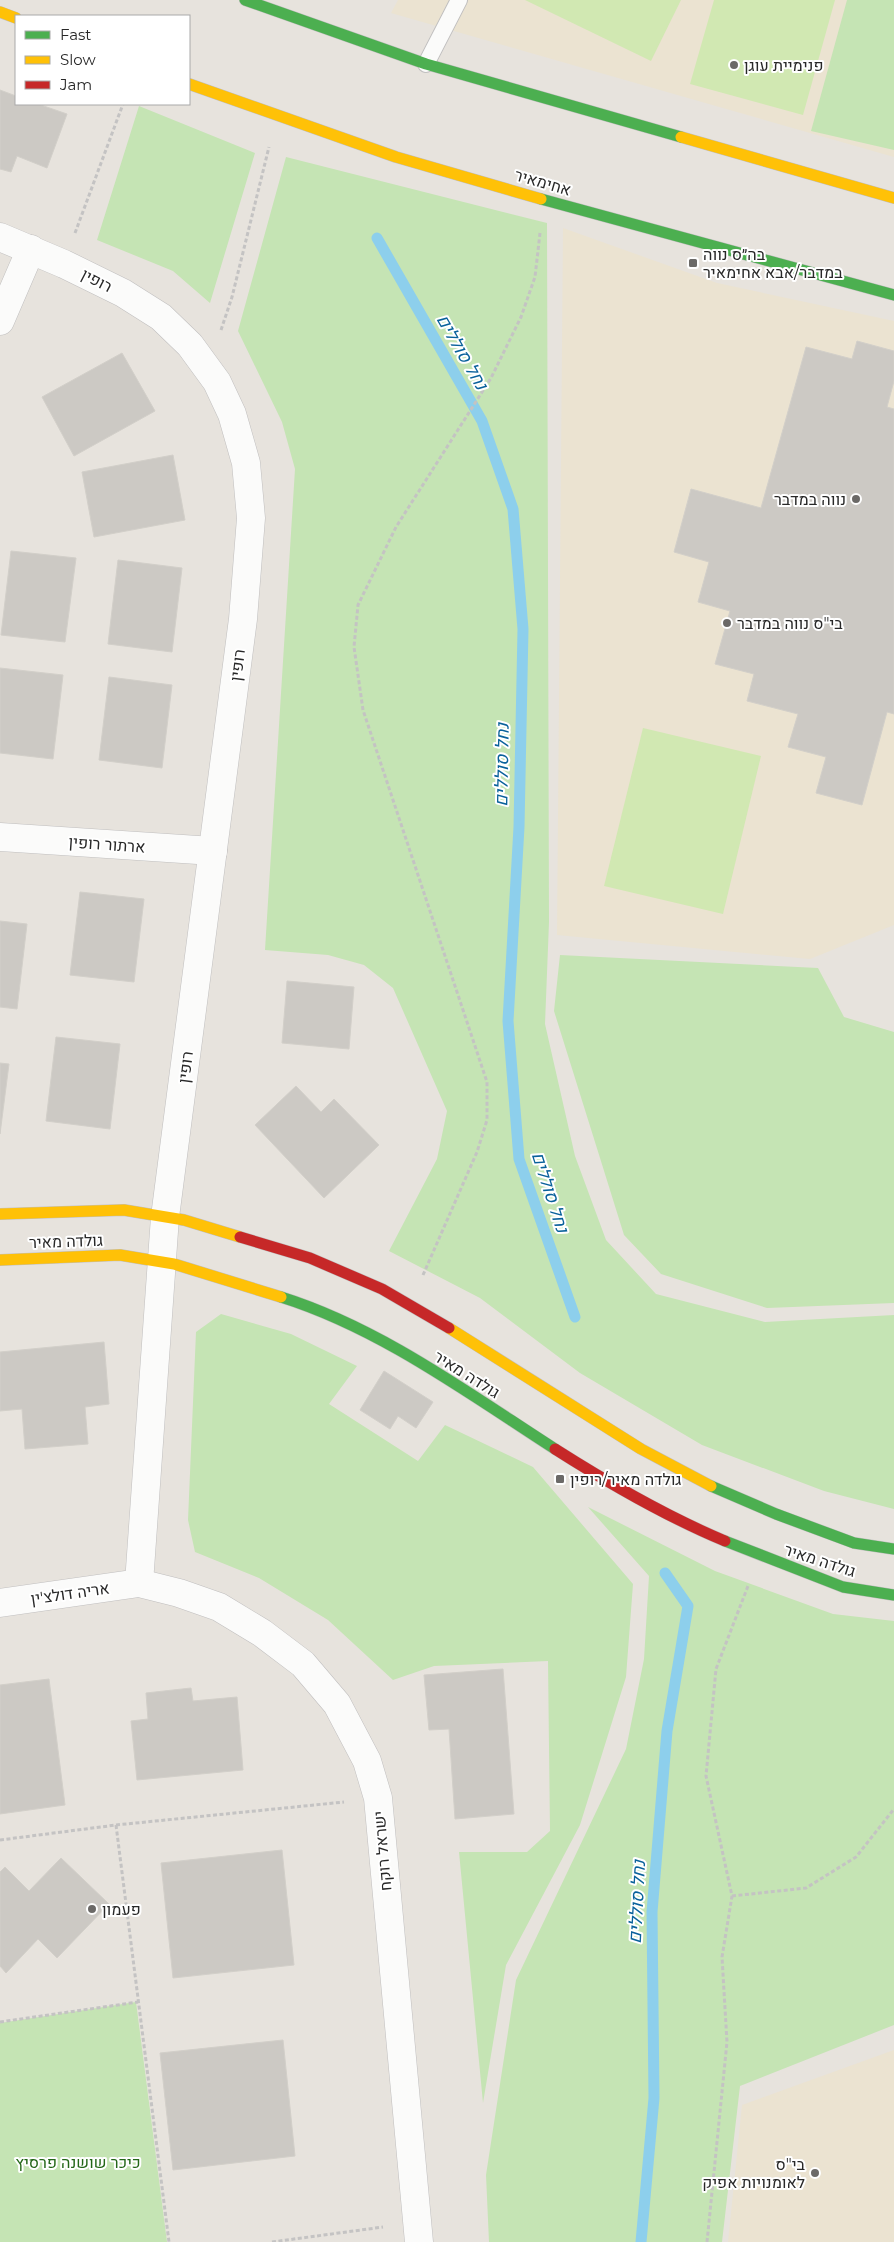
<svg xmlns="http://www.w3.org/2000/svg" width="894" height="2242" font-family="Montserrat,Heebo,sans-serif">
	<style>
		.education { fill: #ebe3d1 }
		.green { fill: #c5e4b4 }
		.pitch { fill: #d1e8b2 }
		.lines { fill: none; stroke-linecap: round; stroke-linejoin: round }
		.stream { stroke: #8dcfec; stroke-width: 11 }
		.building { fill: #ccc9c4; stroke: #d2cfc9 }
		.lane-casing { stroke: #c0bfbf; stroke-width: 18 }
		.street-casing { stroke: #c0bfbf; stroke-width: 29 }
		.fast-casing { stroke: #c0bfbf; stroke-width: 12 }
		.slow-casing { stroke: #c0bfbf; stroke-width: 12 }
		.jam-casing { stroke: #c0bfbf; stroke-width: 12 }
		.path { stroke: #c4c3c3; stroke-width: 3; stroke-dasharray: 4 2.5; stroke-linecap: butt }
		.lane { stroke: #fbfbfa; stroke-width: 16 }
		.street { stroke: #fbfbfa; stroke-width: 28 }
		.fast { stroke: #4caf50; stroke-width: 11 }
		.slow { stroke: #ffc107; stroke-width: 11 }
		.jam { stroke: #c62828; stroke-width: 11 }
		.poi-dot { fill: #6b6967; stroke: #fff; stroke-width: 2 }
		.labels { text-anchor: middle; stroke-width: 4; stroke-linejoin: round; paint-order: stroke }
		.poi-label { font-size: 16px; fill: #282828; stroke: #fff; text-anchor: start }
		.street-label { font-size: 16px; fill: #282828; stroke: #fff }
		.park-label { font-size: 16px; fill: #236617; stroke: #fff }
		.water-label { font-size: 18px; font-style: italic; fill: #09619b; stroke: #fff }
	</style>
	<rect width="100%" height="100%" fill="#e7e3dd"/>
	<g class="education">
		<path d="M398 0H894V157L391 13Z"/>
		<path d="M563 228 717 283 894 321V925L810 959 557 935Z"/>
		<path d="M894 2050V2242H728L742 2105Z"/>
	</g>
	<g class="green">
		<path d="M847 0H894V150L811 131Z"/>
		<path d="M139 106 255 153 210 303 173 271 97 240Z"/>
		<path d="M286 157 547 223 549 922 545 1024 575 1156 606 1240 656 1294 765 1322 894 1315V1509L824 1491 702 1445 580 1373 480 1298 389 1251 437 1159 447 1111 393 988 364 965 328 955 265 950 295 469 282 422 238 331Z"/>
		<path d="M560 955 818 968 844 1017 894 1032V1303L767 1308 661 1274 624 1235 600 1158 554 1011Z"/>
		<path d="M221 1314 291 1334 357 1366 329 1404 418 1461 445 1425 533 1467 633 1584 626 1677 580 1825 506 1965 483 2103 459 1852H527L550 1831 548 1661 434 1666 393 1680 328 1620 259 1578 195 1552 188 1520 196 1332Z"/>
		<path d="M588 1507 715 1571 833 1614 894 1621V2025L740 2086 722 2242H489L486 2175 516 1980 626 1749 644 1659 649 1576Z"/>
		<path d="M136 2002 167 2242H0V2023Z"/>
	</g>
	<g class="pitch">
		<path d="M525 0H681L651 61Z"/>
		<path d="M714 0H835L803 115 690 84Z"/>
		<path d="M643 728 761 756 723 914 604 886Z"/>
	</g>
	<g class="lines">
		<g class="stream">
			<path d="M377 238 482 421 513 509 523 629 519 827 508 1021 519 1159 575 1317"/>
			<path d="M641 2242 654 2098 652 1912 667 1731 688 1606 665 1573"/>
		</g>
	</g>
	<g class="building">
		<path d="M0 90 16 96V104H38L67 114 47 168 17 156 11 172 0 169Z"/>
		<path d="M857 341 894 351V381L887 407 894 409V714L887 712 862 805 816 793 826 757 788 747 798 714 747 701 754 674 715 664 730 611 698 602 709 562 674 552 691 489 761 508 806 347 852 359Z"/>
		<path d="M122 353 155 411 74 456 42 397Z"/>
		<path d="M173 455 185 520 94 537 82 472Z"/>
		<path d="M11 551 76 558 65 642 1 635Z"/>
		<path d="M118 560 182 568 172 652 108 644Z"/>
		<path d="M0 668 63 675 53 759 0 753Z"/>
		<path d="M109 677 172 685 162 768 99 760Z"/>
		<path d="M80 892 144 899 134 982 70 975Z"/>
		<path d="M0 921 27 924 17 1009 0 1007Z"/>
		<path d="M287 981 354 987 349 1049 282 1043Z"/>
		<path d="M56 1037 120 1044 110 1129 46 1121Z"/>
		<path d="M0 1063 9 1064 0 1134Z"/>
		<path d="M296 1086 321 1112 334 1099 379 1145 324 1198 255 1125Z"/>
		<path d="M104 1342 109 1404 85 1407 88 1444 25 1449 22 1409 0 1411V1352Z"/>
		<path d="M384 1371 433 1402 416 1428 398 1416 390 1429 360 1410Z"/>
		<path d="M503 1669 514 1814 455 1819 449 1729 429 1730 424 1675Z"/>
		<path d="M49 1679 65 1805 0 1814V1685Z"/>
		<path d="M191 1688 193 1701 237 1697 243 1770 137 1780 131 1721 148 1719 146 1693Z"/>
		<path d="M282 1850 294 1965 173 1978 161 1863Z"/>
		<path d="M61 1858 109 1904 57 1958 38 1939 6 1973 0 1966V1872L5 1867 29 1891Z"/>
		<path d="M283 2040 295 2156 173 2170 160 2053Z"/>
	</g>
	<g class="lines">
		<defs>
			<path id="lane" d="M426 64 459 0"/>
			<g id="street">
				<path d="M0 237 64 264 123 293 161 317 190 345 217 382 232 414 246 463 251 518 243 619 165 1217 139 1583"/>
				<path d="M0 321 31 249"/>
				<path d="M0 837 213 851"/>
				<path d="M0 1603 139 1583 179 1593 219 1607 262 1633 303 1664 337 1704 367 1761 378 1798 419 2242"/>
			</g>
			<g id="fast">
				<path d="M245 0 426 64 681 137"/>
				<path d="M541 199 894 295"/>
				<path d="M281 1297C380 1328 468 1393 555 1449"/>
				<path d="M711 1486 776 1514 854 1543 894 1549"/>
				<path d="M725 1541 843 1587 894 1595"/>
			</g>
			<g id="slow">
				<path d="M0 12 16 18"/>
				<path d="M189 84 396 157 541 199"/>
				<path d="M681 137 894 198"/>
				<path d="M0 1214 124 1210 184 1220 240 1237"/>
				<path d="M0 1260 120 1255 174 1264 281 1297"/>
				<path d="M449 1328 641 1449 711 1486"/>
			</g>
			<g id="jam">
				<path d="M240 1237 310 1258 382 1289 449 1328"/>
				<path d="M555 1449C610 1484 665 1516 725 1541"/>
			</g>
		</defs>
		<use href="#lane" class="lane-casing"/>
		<use href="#street" class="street-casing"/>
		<use href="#fast" class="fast-casing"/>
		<use href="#slow" class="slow-casing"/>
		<use href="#jam" class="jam-casing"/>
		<g class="path">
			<path d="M75 233 123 104"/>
			<path d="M221 330 232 297 269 147"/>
			<path d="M423 1275 477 1152 487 1120V1082L363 710 354 647 358 605 396 527 491 378 521 317 535 277 540 233"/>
			<path d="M116 1825 344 1802"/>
			<path d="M0 1840 116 1825 169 2242"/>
			<path d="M732 1896 806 1888 856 1857 894 1809"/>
			<path d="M0 2022 138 2002"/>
			<path d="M272 2242 383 2227"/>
			<path d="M707 2242 727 2042 722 1957 732 1896 706 1776 716 1669 748 1586"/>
		</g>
		<use href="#lane" class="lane"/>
		<use href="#street" class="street"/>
		<use href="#fast" class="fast"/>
		<use href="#slow" class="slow"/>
		<use href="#jam" class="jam"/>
	</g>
	<g class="poi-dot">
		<circle cx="734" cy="65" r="5"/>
		<rect x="688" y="258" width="10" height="10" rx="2.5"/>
		<circle cx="856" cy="499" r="5"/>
		<circle cx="727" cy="623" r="5"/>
		<rect x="555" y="1474" width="10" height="10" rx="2.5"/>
		<circle cx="92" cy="1909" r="5"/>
		<circle cx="815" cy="2173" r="5"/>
	</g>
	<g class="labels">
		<g class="poi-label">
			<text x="744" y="71">פנימיית עוגן</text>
			<text x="703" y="260">בה״ס נווה<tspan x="703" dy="18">במדבר/אבא אחימאיר</tspan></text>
			<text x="846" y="505" text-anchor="end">נווה במדבר</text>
			<text x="737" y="629">בי"ס נווה במדבר</text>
			<text x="570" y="1485">גולדה מאיר/רופין</text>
			<text x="102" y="1915">פעמון</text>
			<text x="805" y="2170" text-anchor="end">בי"ס<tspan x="805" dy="18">לאומנויות אפיק</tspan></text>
		</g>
		<g class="street-label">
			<text transform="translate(543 182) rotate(16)" y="6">אחימאיר</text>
			<text transform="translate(97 280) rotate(27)" y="6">רופין</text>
			<text transform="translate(237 665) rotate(-83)" y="6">רופין</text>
			<text transform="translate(107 844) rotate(4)" y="6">ארתור רופין</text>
			<text transform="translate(185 1067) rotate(-83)" y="6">רופין</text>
			<text transform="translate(66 1241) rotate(-2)" y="6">גולדה מאיר</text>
			<text transform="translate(467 1374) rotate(32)" y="6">גולדה מאיר</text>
			<text transform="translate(820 1560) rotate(18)" y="6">גולדה מאיר</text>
			<text transform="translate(70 1593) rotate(-8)" y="6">אריה דולצ'ין</text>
			<text transform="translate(382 1851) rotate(-95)" y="6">ישראל רוקח</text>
		</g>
		<g class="park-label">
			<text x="78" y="2168">כיכר שושנה פרסיץ</text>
		</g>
		<g class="water-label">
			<text transform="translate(462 352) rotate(60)" y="6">נחל סוללים</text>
			<text transform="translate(502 765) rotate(-89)" y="6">נחל סוללים</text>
			<text transform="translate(550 1192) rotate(72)" y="6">נחל סוללים</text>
			<text transform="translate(637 1902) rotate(-87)" y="6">נחל סוללים</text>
		</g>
	</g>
	<rect x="15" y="15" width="175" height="90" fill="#ffffff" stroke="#a9a9a9"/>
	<rect x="25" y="31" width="25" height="8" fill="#4caf50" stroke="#a9a9a9"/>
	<text x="60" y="40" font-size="15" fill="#282828">Fast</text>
	<rect x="25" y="56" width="25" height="8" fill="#ffc107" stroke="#a9a9a9"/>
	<text x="60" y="65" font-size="15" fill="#282828">Slow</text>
	<rect x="25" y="81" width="25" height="8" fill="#c62828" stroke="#a9a9a9"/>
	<text x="60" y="90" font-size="15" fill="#282828">Jam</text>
</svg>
